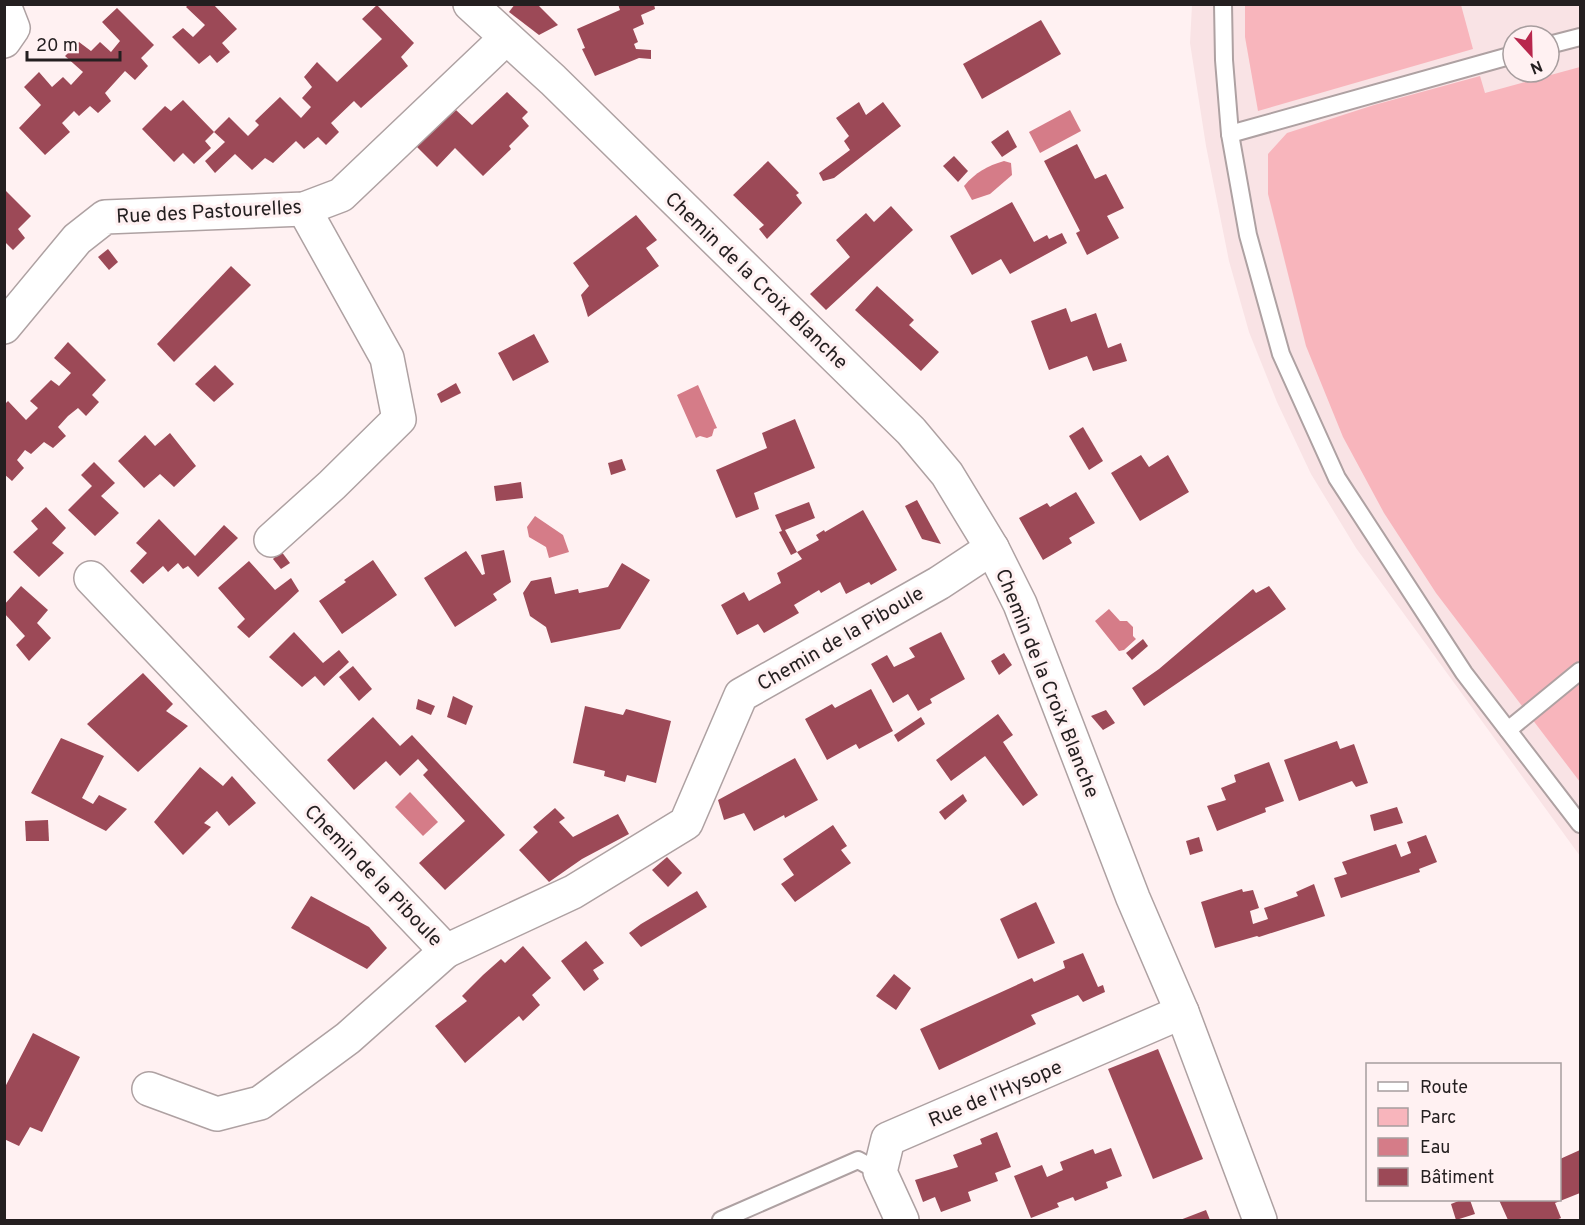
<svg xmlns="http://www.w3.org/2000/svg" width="1585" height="1225" font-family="Overpass,sans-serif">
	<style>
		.built { fill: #f9e3e5; fill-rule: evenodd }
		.green { fill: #f8b5bc }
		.water { fill: #d57c88 }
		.building { fill: #9c4957 }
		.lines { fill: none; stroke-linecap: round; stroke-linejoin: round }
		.lane-casing { stroke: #aea1a2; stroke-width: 20 }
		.street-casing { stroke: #aea1a2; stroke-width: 36 }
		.lane { stroke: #fff; stroke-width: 16 }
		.street { stroke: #fff; stroke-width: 33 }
		.labels { text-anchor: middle; stroke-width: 6; stroke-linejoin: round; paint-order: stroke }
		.street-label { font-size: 20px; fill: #241f20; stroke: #fff1f2 }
	</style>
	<rect width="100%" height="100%" fill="#fff1f2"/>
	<path class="built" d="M1192 5H1580V856L1356 548 1311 474 1277 402 1249 332 1229 261 1206 146 1190 43ZM1513 36H1549V72H1513Z"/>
	<g class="green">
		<path d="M1245 5H1461L1473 49 1258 111 1245 37Z"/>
		<path d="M1580 67V782L1436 593 1384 513 1343 437 1306 346 1268 194V154L1287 133 1374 105 1480 76 1485 93Z"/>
	</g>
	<g class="water">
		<path d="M1070 110 1081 131 1040 153 1029 132Z"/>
		<path d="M1004 161 1011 163 1012 175 990 194 972 200 964 186C976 172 987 166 1004 161Z"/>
		<path d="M698 385 717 428 714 429 712 436 707 438 700 436 696 438 677 395Z"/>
		<path d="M535 516 563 535 569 552 549 558 546 547 529 537 527 527Z"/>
		<path d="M1109 609 1120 621H1127L1133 627V636L1136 639 1124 650 1119 651 1095 621Z"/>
		<path d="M410 792 438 822 423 836 395 807Z"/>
	</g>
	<g class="building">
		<path d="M189 4H213L237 29 222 43 230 52 217 63 210 55 199 64 172 37 183 28 193 37 205 25 186 7Z"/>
		<path d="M515 4H537L558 25 539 35 509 12Z"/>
		<path d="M618 4H654L655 9 641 15 644 24 633 29 638 42 634 44 636 49 651 50V59L639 58 595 76 582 49 585 48 577 29 620 10Z"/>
		<path d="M377 5 414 43 401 57 408 66 361 108 354 101 331 123 339 132 326 145 318 137 304 149 296 141 273 163 265 158 252 170 235 154 215 173 205 161 225 142 214 132 229 117 248 136 259 125 255 121 280 97 301 118 311 107 302 98 312 87 304 77 317 62 337 82 382 39 362 19Z"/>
		<path d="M117 8 154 45 141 58 148 66 135 80 125 71 105 93 111 101 98 113 90 106 79 116 74 111 62 123 70 132 45 155 19 128 41 105 24 87 39 72 52 87 63 77 71 85 83 72 65 56 79 42 91 51 100 42 111 52 120 41 102 22Z"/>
		<path d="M1041 20 1061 54 982 99 963 64Z"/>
		<path d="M507 92 528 112 522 118 529 126 509 146 511 149 483 176 455 148 437 167 416 146 456 110 472 125Z"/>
		<path d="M183 100 214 132 205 141 211 148 194 164 183 153 174 162 142 129 165 106 171 111Z"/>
		<path d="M859 102 866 115 883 102 901 126 834 178 823 181 819 173 850 150 844 141 849 136 836 118Z"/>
		<path d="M1008 130 1017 147 1002 157 991 142Z"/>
		<path d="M1077 144 1095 179 1106 174 1124 208 1107 216 1119 238 1087 255 1076 233 1080 231 1044 161Z"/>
		<path d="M954 156 968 171 958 182 943 166Z"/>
		<path d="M768 161 799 193 796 195 802 203 767 239 759 229 764 225 733 195Z"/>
		<path d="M4 189 31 216 18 229 25 238 13 250 4 241Z"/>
		<path d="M1012 202 1034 242 1047 235 1049 239 1062 233 1067 243 1010 274 1001 259 972 275 950 236Z"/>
		<path d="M891 206 913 230 826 310 810 294 850 257 836 240 866 213 874 222Z"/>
		<path d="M636 215 657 240 646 248 659 266 588 317 581 295 589 286 573 263Z"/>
		<path d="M108 249 118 262 109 270 98 257Z"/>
		<path d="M231 266 251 285 174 362 157 344Z"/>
		<path d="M877 286 914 320 909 325 939 352 921 371 855 310Z"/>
		<path d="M1066 308 1071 322 1096 313 1108 348 1121 343 1127 361 1093 371 1087 356 1049 370 1031 321Z"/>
		<path d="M534 334 549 362 513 381 498 353Z"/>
		<path d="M68 342 106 380 92 395 99 402 86 416 78 408 68 416 58 427 66 436 53 448 44 442 31 454 25 450 17 460 24 468 12 481 4 474V405L8 401 26 420 38 408 30 401 51 380 59 386 71 373 54 358Z"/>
		<path d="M215 365 234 384 214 402 195 384Z"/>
		<path d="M456 383 461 393 441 403 437 394Z"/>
		<path d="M795 419 815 468 754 493 759 509 736 518 716 470 767 448 762 433Z"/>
		<path d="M1083 427 1103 461 1089 470 1069 436Z"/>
		<path d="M170 433 196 466 174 487 160 474 144 488 118 461 145 435 155 446Z"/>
		<path d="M1141 455 1149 467 1168 455 1189 492 1140 521 1111 473Z"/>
		<path d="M622 459 626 470 611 475 608 463Z"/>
		<path d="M94 462 115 483 101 496 119 513 95 536 68 510 92 486 81 475Z"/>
		<path d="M521 482 523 498 496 501 494 486Z"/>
		<path d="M1076 492 1095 523 1069 538 1072 543 1043 560 1019 518 1047 503 1050 507Z"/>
		<path d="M917 500 941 544 922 539 905 506Z"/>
		<path d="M809 502 815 518 785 530 797 552 819 540 816 535 824 530 825 532 863 510 897 570 871 585 869 582 846 594 840 582 821 593 819 590 794 605 799 613 764 633 758 624 737 635 721 605 744 592 749 601 781 583 777 573 802 559 797 552 791 555 779 532 782 531 775 515Z"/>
		<path d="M46 507 66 528 52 543 64 553 39 577 13 552 38 529 31 521Z"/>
		<path d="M159 519 195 556 224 525 238 538 198 577 188 566 183 569 178 563 168 572 163 566 143 584 130 571 147 553 136 543Z"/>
		<path d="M504 550 511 582 493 594 497 600 455 627 424 578 466 551 482 575 485 574 481 555Z"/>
		<path d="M281 551 290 563 281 569 273 559Z"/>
		<path d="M373 560 397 595 342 634 319 601 346 582 344 580Z"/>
		<path d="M249 561 275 590 291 578 299 591 249 638 237 627 245 619 218 588Z"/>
		<path d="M622 563 650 580 620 629 551 643 546 627 530 616 523 593 531 581 551 577 555 594 578 589 579 593 608 587Z"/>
		<path d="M21 586 48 610 37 623 51 638 29 661 16 645 25 636 4 613V605Z"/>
		<path d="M1269 586 1286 609 1144 706 1132 688 1159 669 1253 589 1256 593Z"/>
		<path d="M294 632 323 663 339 650 349 662 324 686 315 676 302 687 269 657Z"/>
		<path d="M941 632 965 679 930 699 932 703 918 711 908 694 893 703 871 664 887 655 894 667 915 657 909 648Z"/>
		<path d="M1143 639 1148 646 1132 660 1126 653Z"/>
		<path d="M1004 653 1012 665 999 675 991 661Z"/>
		<path d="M353 666 372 689 359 701 339 677Z"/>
		<path d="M143 673 173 704 166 711 188 726 138 772 87 724Z"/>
		<path d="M871 689 893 731 859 749 856 744 827 760 805 719 832 704 835 708Z"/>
		<path d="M453 696 473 706 466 725 447 717Z"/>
		<path d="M418 699 435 706 431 715 416 709Z"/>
		<path d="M585 706 623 715 626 709 671 721 656 783 627 775 625 782 604 776 605 771 573 763Z"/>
		<path d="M1106 710 1115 723 1103 730 1091 716Z"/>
		<path d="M998 714 1013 735 1003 742 1038 795 1023 806 985 756 951 781 936 760Z"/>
		<path d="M373 717 400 746 412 735 505 835 445 890 419 863 465 821 423 775 428 770 418 759 400 776 386 761 354 790 327 760Z"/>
		<path d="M921 717 925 724 898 742 894 735Z"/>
		<path d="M61 738 104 756 82 798 93 804 99 795 127 809 106 831 31 793Z"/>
		<path d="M1337 741 1340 749 1354 744 1368 783 1356 787 1352 781 1299 801 1284 760Z"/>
		<path d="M795 758 818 800 785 818 784 815 754 831 744 813 724 820 718 800Z"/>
		<path d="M1269 762 1284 801 1265 808 1266 812 1217 831 1207 806 1226 800 1221 788 1236 782 1234 775Z"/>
		<path d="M200 767 223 786 232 776 256 803 229 826 217 811 204 823 211 827 183 855 154 822Z"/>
		<path d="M963 794 967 801 945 820 939 812Z"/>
		<path d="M1397 807 1403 823 1374 831 1370 815Z"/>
		<path d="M555 808 565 818 559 822 573 837 618 814 629 834 582 859 549 882 519 850 538 832 533 827Z"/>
		<path d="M48 820 49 841H26L25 821Z"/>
		<path d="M833 825 847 846 841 850 851 863 795 902 781 884 794 875 783 859Z"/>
		<path d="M1426 835 1437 862 1419 869 1420 872 1341 898 1334 878 1347 874 1342 862 1396 844 1401 857 1411 853 1407 842Z"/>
		<path d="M1199 837 1203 851 1190 855 1186 841Z"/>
		<path d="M667 857 682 873 668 887 652 870Z"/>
		<path d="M1314 884 1325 916 1259 937 1257 936 1215 948 1201 902 1242 889 1243 892 1253 890 1259 908 1250 911 1253 924 1268 919 1264 908 1298 896 1296 892Z"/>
		<path d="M697 891 707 907 641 947 629 933 641 924Z"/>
		<path d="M311 896 369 927 387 948 367 969 291 928Z"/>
		<path d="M1036 902 1055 943 1018 959 1000 919Z"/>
		<path d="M586 941 604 963 593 970 599 979 584 991 561 961Z"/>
		<path d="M523 946 551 978 532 995 540 1005 523 1021 519 1016 465 1063 435 1026 467 1001 462 996 483 975 501 959 505 963Z"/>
		<path d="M1083 953 1098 987 1103 985 1105 992 1083 1002 1078 995 1031 1015 1036 1024 939 1070 920 1029 1032 978 1034 982 1065 968 1063 961Z"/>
		<path d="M894 974 911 988 896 1010 876 996Z"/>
		<path d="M33 1033 80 1057 42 1132 30 1127 19 1146 4 1139V1089Z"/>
		<path d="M1158 1049 1203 1159 1153 1179 1108 1069Z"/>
		<path d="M997 1132 1011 1167 995 1173 998 1181 968 1192 971 1201 941 1212 935 1197 923 1202 915 1180 958 1167 953 1155 982 1144 980 1139Z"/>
		<path d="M1111 1148 1122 1176 1106 1182 1108 1188 1075 1201 1073 1197 1057 1203 1059 1207 1031 1218 1014 1176 1042 1165 1047 1177 1063 1170 1060 1162 1093 1149 1095 1154Z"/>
		<path d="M1580 1150V1193L1555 1203 1561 1218 1556 1220H1508L1499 1200H1560V1159Z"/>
		<path d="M1461 1200H1470L1475 1214 1456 1220 1451 1204Z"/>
		<path d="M1206 1210 1210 1220H1180Z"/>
	</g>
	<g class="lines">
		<defs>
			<g id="lane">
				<path d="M1223 4 1224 60 1230 134 1248 235 1281 354 1337 478 1464 673 1580 824"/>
				<path d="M1549 45 1580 37"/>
				<path d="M1230 134 1513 55"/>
				<path d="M1508 730 1580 671"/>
				<path d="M721 1220 858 1160 880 1172"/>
			</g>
			<g id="street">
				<path d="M470 4 553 80 911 431 947 474 992 548 1020 604 1133 898 1182 1012 1260 1220"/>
				<path d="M4 5 13 28 4 41"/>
				<path d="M4 327 77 239 105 217 304 209 341 195 506 38"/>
				<path d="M271 540 332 485 399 419 387 358 304 209"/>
				<path d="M91 578 446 951 573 892 686 823 741 695 939 583 992 548"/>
				<path d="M149 1089 217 1114 260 1103 348 1038 446 951"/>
				<path d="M902 1220 880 1172 888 1139 1182 1012"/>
			</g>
		</defs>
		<use href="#lane" class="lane-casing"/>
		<use href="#street" class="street-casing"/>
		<use href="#lane" class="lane"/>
		<use href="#street" class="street"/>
	</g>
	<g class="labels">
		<g class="street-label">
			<text transform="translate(209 211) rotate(-3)" y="7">Rue des Pastourelles</text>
			<text transform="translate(757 280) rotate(44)" y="7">Chemin de la Croix Blanche</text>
			<text transform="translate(840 638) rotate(-30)" y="7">Chemin de la Piboule</text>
			<text transform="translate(1048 683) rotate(68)" y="7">Chemin de la Croix Blanche</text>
			<text transform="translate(374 875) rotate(46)" y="7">Chemin de la Piboule</text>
			<text transform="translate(995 1093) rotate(-23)" y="7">Rue de l'Hysope</text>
		</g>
	</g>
	<rect width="1585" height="1225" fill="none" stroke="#241f20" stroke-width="12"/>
	<rect x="1366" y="1063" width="195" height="138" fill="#fff1f2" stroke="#a79d9e" stroke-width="1.5"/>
	<rect x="1378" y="1082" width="30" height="9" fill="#ffffff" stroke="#a79d9e" stroke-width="1.5"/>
	<text x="1420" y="1093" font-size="18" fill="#241f20">Route</text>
	<rect x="1378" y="1108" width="30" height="18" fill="#f8b5bc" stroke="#a79d9e" stroke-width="1.5"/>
	<text x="1420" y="1123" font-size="18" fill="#241f20">Parc</text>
	<rect x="1378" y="1138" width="30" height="18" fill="#d57c88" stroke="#a79d9e" stroke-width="1.5"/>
	<text x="1420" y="1153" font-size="18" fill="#241f20">Eau</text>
	<rect x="1378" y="1168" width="30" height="18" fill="#9c4957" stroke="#a79d9e" stroke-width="1.5"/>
	<text x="1420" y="1183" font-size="18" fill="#241f20">Bâtiment</text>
	<g transform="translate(1531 54) rotate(158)"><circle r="28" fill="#fff1f2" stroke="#a79d9e" stroke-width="1.5"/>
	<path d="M0-4.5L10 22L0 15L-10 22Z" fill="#b8274d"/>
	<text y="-9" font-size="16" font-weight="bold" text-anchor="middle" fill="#241f20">N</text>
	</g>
	<path d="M27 51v9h93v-9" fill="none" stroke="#241f20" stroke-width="3"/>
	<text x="36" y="51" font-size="18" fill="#241f20" stroke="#fff1f2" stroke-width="4.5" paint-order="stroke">20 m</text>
</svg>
